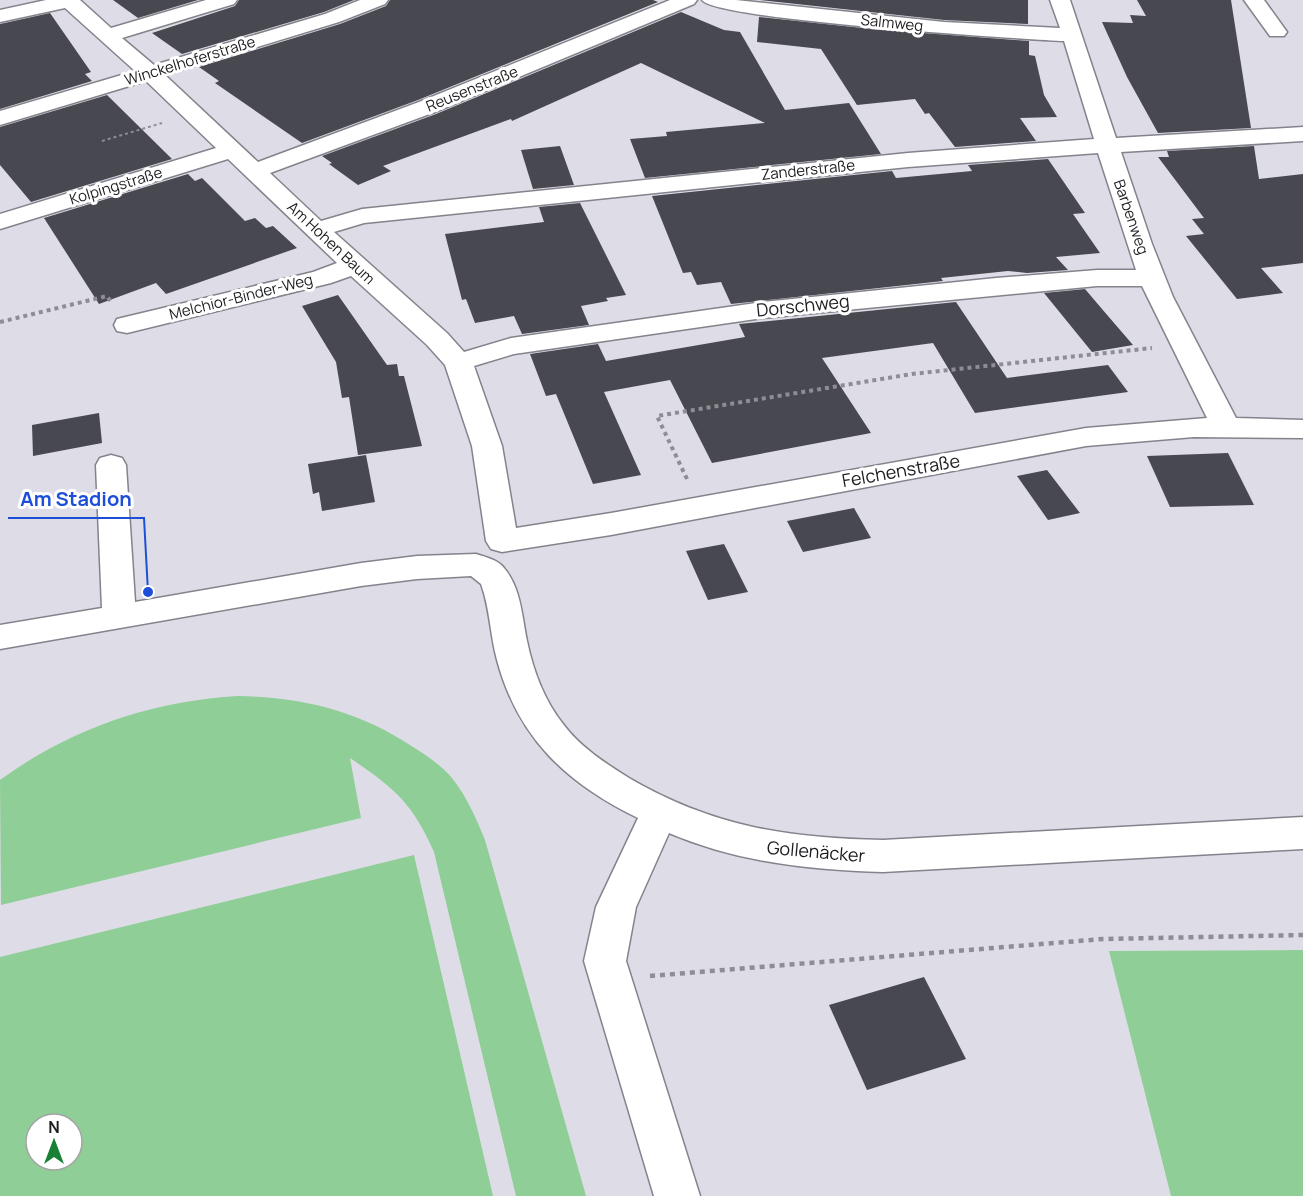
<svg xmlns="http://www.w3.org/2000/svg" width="1303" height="1196" font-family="Manrope,sans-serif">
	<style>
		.green { fill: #8fce97; fill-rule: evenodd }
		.building { fill: #484850 }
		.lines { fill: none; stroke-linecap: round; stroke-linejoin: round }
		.minor-casing { stroke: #83838c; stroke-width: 3 }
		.path-far2 { stroke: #8e8d95; stroke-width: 2; stroke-dasharray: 3 3; stroke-linecap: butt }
		.path-far1 { stroke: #8e8d95; stroke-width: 4; stroke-dasharray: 4 4; stroke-linecap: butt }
		.path { stroke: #8e8d95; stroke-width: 4.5; stroke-dasharray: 5 5; stroke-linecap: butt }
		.minor { fill: #fff; fill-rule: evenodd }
		.labels { text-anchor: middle; stroke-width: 6; stroke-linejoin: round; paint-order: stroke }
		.far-street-label { font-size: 15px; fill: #1c1c20; stroke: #fff }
		.street-label { font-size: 18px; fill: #1c1c20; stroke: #fff }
		.leader { fill: none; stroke: #1d4ed8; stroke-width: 2 }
		.callout-dot { fill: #1d4ed8; stroke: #fff; stroke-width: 2 }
		.callout-label { font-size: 20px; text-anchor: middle; font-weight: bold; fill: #1d4ed8; stroke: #fff; stroke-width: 6; stroke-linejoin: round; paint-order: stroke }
	</style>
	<rect width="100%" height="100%" fill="#dedde7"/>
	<g class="green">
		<path d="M238 696C302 697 359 711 413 747 426 755 442 766 452 778 467 797 476 818 485 840L586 1196H516L434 852C412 802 394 788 350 758L361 818 1 905 0 780C70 729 151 701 238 696Z"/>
		<path d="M414 855 493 1196H0V957ZM36 1124H72V1160H36Z"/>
		<path d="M1303 950V1196H1171L1109 951Z"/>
	</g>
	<g class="building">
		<path d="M113 0H198L138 18Z"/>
		<path d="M239 0H354L324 12 182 54 152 33 235 6Z"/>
		<path d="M390 0H653L658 2 418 100 302 143 215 83 219 81 199 67 340 24 386 6Z"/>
		<path d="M760 0H1028V24L944 20Z"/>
		<path d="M1137 0H1231L1251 128 1158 133 1127 77 1102 22 1133 23 1130 15 1146 16Z"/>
		<path d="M681 12 724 30 740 32 785 110 849 103 881 154 645 178 630 139 667 136 666 132 765 123 641 63 512 121 511 119 383 166 391 171 358 185 329 164 332 163 322 156 436 114Z"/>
		<path d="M50 13 91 72 85 74 92 81 0 109V24Z"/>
		<path d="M759 17 872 29 1029 41V55L1035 56 1044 95 1057 117 1020 118 1036 141 955 147 929 113 925 114 915 99 857 105 821 49 757 42Z"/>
		<path d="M107 95 172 159 31 202 0 165V127Z"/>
		<path d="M560 146 574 185 533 189 521 150Z"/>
		<path d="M1254 146 1259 179 1303 174V263L1261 268 1283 293 1237 299 1186 236 1204 234 1192 219 1204 218 1158 157H1169L1167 151Z"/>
		<path d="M1048 159 1085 213 1073 214 1100 253 1056 257 1068 270 1027 273 1008 271 941 278 943 281 731 304 721 282 697 285 691 272 683 273 652 196 892 171 896 178 972 171 968 165Z"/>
		<path d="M188 174 195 181 202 178 245 221 255 218 266 228 273 226 297 248 166 294 156 283 99 304 44 218Z"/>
		<path d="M580 203 626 295 606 298 608 301 581 306 589 325 522 334 514 316 475 323 466 299 462 300 445 234 544 222 539 207Z"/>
		<path d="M1085 289 1102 309 1133 345 1092 352 1044 293Z"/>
		<path d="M338 295 387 365 397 364 399 376H404L422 446 358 455 349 397 342 398 336 362 302 306Z"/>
		<path d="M956 302 1007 378 1108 365 1128 392 975 413 933 343 822 358 871 433 712 463 670 380 604 392 641 475 593 484 556 394 546 396 530 354 598 344 606 361 745 337 739 324Z"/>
		<path d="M99 413 102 443 33 456 32 425Z"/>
		<path d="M1228 453 1254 505 1170 507 1147 456Z"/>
		<path d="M366 455 375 502 322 511 319 492 313 494 308 464Z"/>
		<path d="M1047 470 1080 513 1048 520 1017 476Z"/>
		<path d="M854 508 871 538 803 552 787 521Z"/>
		<path d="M724 544 748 592 708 600 686 551Z"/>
		<path d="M924 977 966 1059 867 1090 829 1005Z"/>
	</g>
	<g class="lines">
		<defs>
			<g id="minor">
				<path d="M46 0H80L111 28 206 0H237L234 4 122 38 154 65 325 14 360 0H388L385 4 339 22 165 75 258 162 419 102 670 0H697L694 4 435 112 270 173 321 221 362 209 908 153 1094 139 1064 41C1021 39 716 20 702 0H736L944 22 1060 28 1050 0H1070L1116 138 1303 127V141L1121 152 1152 244 1173 297 1236 418 1303 420V438L1194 437 1086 446 611 535 502 552 491 549 486 541 472 446 445 365 427 345 351 276 331 283 127 333 117 331 114 325 117 319 313 272 337 263 228 159 0 229V214L216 148 146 81 0 125V111L135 71 65 8 0 22V10ZM1098 153 1136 270H1097L996 278 763 302 511 338 464 352 447 333 334 232 364 223 908 167ZM1097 286H1142L1207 418 1086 428 611 513 516 528 502 446 474 366 514 354 763 318Z"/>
				<path d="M1244 0H1264L1287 32 1284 36H1270Z"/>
				<path d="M111 455 122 458 126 465 135 602 361 563 417 556 476 554C486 557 498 560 504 568 521 588 522 617 527 641 533 670 544 700 563 724 580 747 605 763 629 778 713 827 788 838 883 840L1303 817V849L883 872C809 870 737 862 669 833L636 907 626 961 700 1196H654L584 961 596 907 638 818C566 783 518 738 497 660 490 635 490 608 481 584L471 576 417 579 361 586 0 649V625L102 608 96 465 100 458Z"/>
			</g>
		</defs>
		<use href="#minor" class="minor-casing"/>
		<path class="path-far2" d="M102 141 162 123"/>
		<g class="path-far1">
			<path d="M0 322 107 296 111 302"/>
			<path d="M687 479 657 416 912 374 1152 348"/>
		</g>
		<path class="path" d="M650 976 1103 939 1303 935"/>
		<use href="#minor" class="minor"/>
	</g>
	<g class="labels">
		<g class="far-street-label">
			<text transform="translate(892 23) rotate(6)" y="5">Salmweg</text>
			<text transform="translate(190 61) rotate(-17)" y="5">Winckelhoferstraße</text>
			<text transform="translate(472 89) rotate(-22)" y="5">Reusenstraße</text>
			<text transform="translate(808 170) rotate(-6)" y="5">Zanderstraße</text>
			<text transform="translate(116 186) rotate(-17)" y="5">Kolpingstraße</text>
			<text transform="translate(1131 217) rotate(71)" y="5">Barbenweg</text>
			<text transform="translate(331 243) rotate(43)" y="5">Am Hohen Baum</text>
			<text transform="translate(241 297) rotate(-14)" y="5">Melchior-Binder-Weg</text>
		</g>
		<g class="street-label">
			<text transform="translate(803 306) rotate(-6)" y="6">Dorschweg</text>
			<text transform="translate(901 471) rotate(-10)" y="6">Felchenstraße</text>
			<text transform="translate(816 852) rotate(5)" y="6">Gollenäcker</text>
		</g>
	</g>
	<path class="leader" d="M148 592L144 518H8"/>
	<circle class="callout-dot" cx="148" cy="592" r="6"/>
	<g class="callout-label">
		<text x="76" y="506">Am Stadion</text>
	</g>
	<g transform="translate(54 1142)"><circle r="28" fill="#ffffff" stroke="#a4a4a6" stroke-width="1.5"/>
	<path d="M0-4.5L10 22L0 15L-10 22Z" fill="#198135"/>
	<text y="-9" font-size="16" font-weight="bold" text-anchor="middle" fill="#1c1c20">N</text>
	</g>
</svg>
